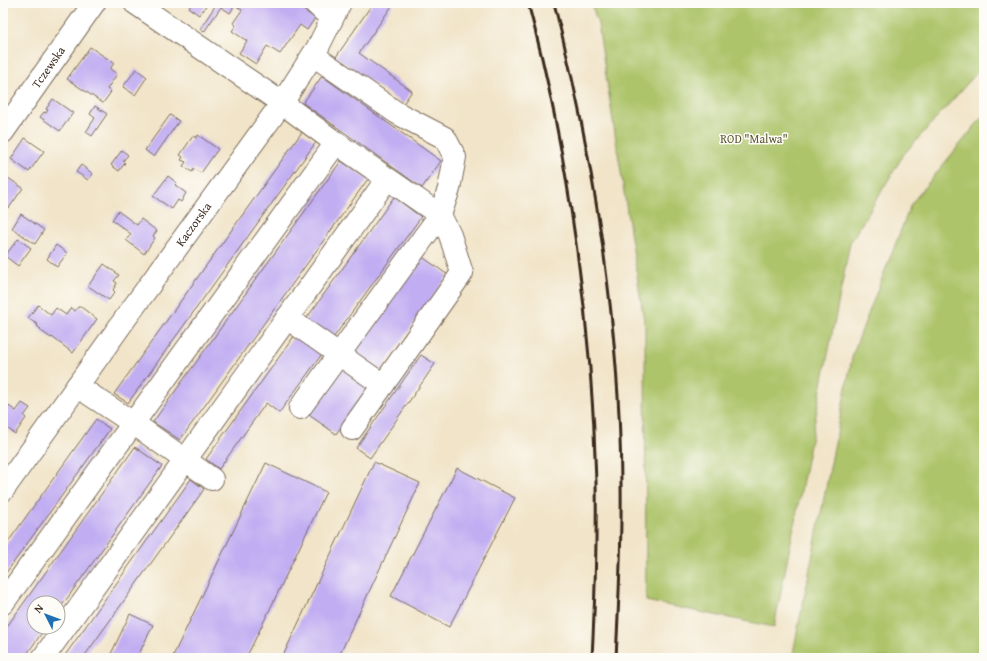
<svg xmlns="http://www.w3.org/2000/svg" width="987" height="661" font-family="'Gentium Book Plus',serif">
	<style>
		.green { fill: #adc46a; stroke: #747744 }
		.building { fill: #c1adf2 }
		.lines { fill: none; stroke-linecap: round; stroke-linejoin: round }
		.minor-casing { stroke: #7b6b5a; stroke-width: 24 }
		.minor { stroke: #fff; stroke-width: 22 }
		.rail { stroke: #3b2a1e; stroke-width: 3 }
		.labels { text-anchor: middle; stroke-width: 3; stroke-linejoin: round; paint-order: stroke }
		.street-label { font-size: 12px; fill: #3b2a1e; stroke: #fdfcf7 }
		.park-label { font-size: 12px; fill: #5d5835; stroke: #fdfcf7 }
	</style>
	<rect width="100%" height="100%" fill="#fdfcf7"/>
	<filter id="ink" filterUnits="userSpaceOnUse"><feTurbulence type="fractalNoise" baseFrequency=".025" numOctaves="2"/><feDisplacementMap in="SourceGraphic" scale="8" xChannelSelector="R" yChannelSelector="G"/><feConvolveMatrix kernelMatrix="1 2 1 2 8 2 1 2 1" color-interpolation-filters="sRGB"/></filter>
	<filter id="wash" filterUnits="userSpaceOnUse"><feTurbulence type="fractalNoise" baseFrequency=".012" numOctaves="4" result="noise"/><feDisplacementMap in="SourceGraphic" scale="16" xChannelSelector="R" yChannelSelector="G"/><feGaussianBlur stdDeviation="0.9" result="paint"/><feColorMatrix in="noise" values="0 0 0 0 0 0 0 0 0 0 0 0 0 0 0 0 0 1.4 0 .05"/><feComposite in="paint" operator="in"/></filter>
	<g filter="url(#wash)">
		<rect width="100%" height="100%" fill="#f1e4c8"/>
		<g class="green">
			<path d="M591 3H984V65L904 154 850 243 774 627 646 601 645 327 598 24Z"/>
			<path d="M984 115V658H792L853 353 911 204Z"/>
		</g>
		<g id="blocks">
			<g class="building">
				<path d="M192 3H208L199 15 189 8Z"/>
				<path d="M217 3H293L315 18 307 30 300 25 280 54 267 46 256 64 239 53 247 41 232 31 236 25 233 23 242 10 235 5 230 13 221 7 204 32 200 29Z"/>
				<path d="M373 3H394L359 53 412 91 403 104 336 57Z"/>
				<path d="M90 47 114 63 110 69 117 74 107 89 111 92 103 103 67 79Z"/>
				<path d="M136 69 147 77 135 95 123 87Z"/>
				<path d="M3 75 9 79 5 85 3 83Z"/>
				<path d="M322 76 441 161 422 188 303 103Z"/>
				<path d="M53 99 73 113 60 131 40 117 44 112 46 113 48 110 46 109Z"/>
				<path d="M95 106 107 114 92 136 86 132 95 118 90 114Z"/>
				<path d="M170 115 179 121 154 157 145 150Z"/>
				<path d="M302 132 316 142 128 403 114 394Z"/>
				<path d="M198 135 218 149 201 173 194 169 192 172 183 166 186 162 181 160 183 157 180 155 193 136 196 138Z"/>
				<path d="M25 138 44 151 29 172 11 159Z"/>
				<path d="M122 150 128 155 123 161 125 163 119 171 111 165Z"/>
				<path d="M341 161 368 179 180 440 153 422Z"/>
				<path d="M81 165 93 174 88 180 76 172Z"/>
				<path d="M5 176 23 188 9 208 3 203V179Z"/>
				<path d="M168 176 177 183 175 185 186 193 181 202 178 200 172 209 153 196Z"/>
				<path d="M394 197 421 217 331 341 304 322Z"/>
				<path d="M118 211 137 225 141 219 157 231 153 236 155 238 144 254 126 240 131 234 112 220Z"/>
				<path d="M21 214 44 230 35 244 12 228Z"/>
				<path d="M18 239 31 248 18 266 5 256Z"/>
				<path d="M56 245 67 253 57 267 47 259Z"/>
				<path d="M421 256 448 275 378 374 351 355Z"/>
				<path d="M104 264 119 275 114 281 117 283 113 290 115 292 109 300 88 286Z"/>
				<path d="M38 305 51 315 56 308 66 315 71 308 75 311 78 307H81L97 319 73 353 52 337 51 338 40 330 41 329 37 326 38 325 28 318Z"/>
				<path d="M295 335 322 354 279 413 266 403 219 469 206 459Z"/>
				<path d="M421 355 435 364 370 458 356 448Z"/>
				<path d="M342 368 369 387 336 434 309 415Z"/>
				<path d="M3 402 16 411 22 403 30 408 24 416 26 418 15 434 3 425Z"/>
				<path d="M96 419 110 429 3 577V549Z"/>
				<path d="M135 447 162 466 58 611V603H34V627H46L24 658H3V632Z"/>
				<path d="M374 462 420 483 338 658H282Z"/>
				<path d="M266 463 326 492 270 609 246 658H172Z"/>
				<path d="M457 468 515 498 449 627 391 596Z"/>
				<path d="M191 479 204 489 200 495 83 658H63Z"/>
				<path d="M130 614 153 625 137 658H109Z"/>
			</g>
		</g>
	</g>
	<g filter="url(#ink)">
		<use href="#blocks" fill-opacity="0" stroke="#7b6b5a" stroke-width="1"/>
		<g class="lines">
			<defs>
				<g id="minor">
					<path d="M315 3 332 19"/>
					<path d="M340 3 318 47 282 103 336 143 440 215 450 235 462 273 352 429"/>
					<path id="s1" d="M3 132 94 3"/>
					<path d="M287 318 383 385"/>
					<path d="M77 386 133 423 212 479"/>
					<path d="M300 408 440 215 449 189 455 157 445 138 397 113 313 55"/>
					<path id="s2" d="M3 490 130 312 282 103 135 3"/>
					<path d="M3 603 336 143"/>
					<path d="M43 658 387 179"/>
				</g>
			</defs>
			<use href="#minor" class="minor-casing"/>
			<use href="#minor" class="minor"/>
			<g class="rail">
				<path d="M528 3C549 80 564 158 575 237 587 318 594 400 596 482 597 541 595 599 592 658"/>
				<path d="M554 3C566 50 577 98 586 146 607 256 620 369 621 482 622 541 619 599 616 658"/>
			</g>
		</g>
	</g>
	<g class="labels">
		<g class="street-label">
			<text dy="4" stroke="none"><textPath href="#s1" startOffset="79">Tczewska</textPath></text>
			<text dy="4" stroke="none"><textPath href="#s2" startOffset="327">Kaczorska</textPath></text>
		</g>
		<g class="park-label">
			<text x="754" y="143">ROD "Malwa"</text>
		</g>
	</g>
	<rect width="987" height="661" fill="none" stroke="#fdfcf7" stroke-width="16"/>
	<g transform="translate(46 615) rotate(312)"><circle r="19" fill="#fdfcf7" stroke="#afa8a0"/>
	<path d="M0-3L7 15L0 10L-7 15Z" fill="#1f6fb2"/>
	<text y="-6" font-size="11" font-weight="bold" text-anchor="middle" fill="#3b2a1e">N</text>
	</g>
</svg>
